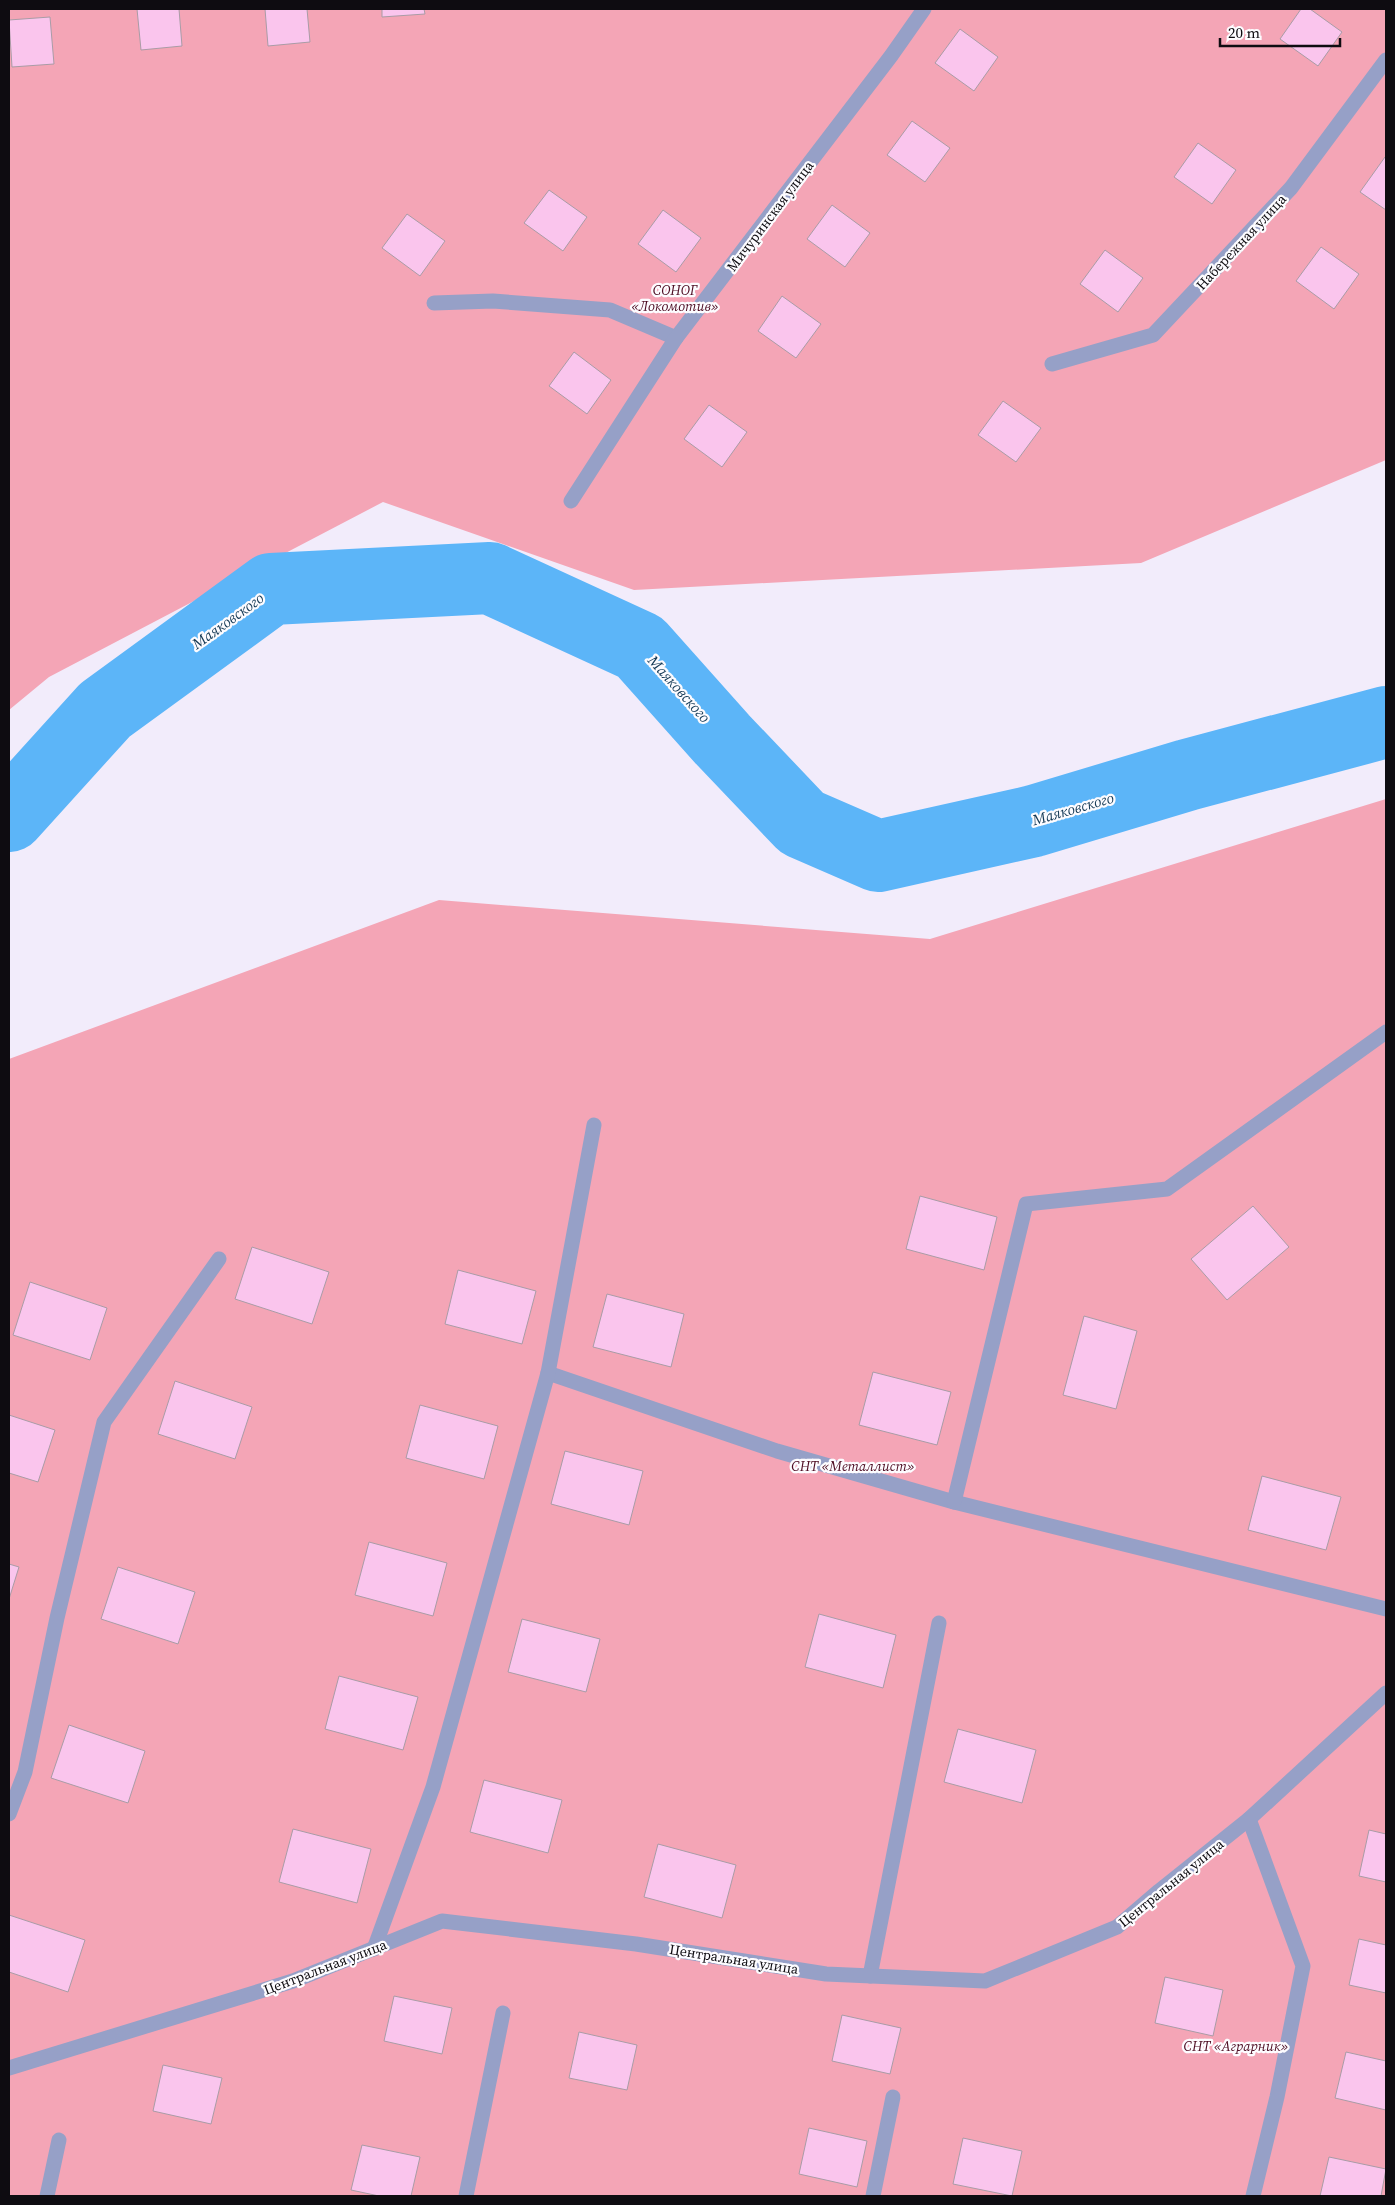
<svg xmlns="http://www.w3.org/2000/svg" width="1395" height="2205" font-family="'Source Serif 4',serif">
	<style>
		.green { fill: #f4a5b6 }
		.lines { fill: none; stroke-linecap: round; stroke-linejoin: round }
		.river { stroke: #5cb5f8; stroke-width: 72 }
		.building { fill: #fac5ed; stroke: #a99ca6 }
		.lane { stroke: #96a0c7; stroke-width: 15 }
		.street { stroke: #96a0c7; stroke-width: 15 }
		.labels { text-anchor: middle; stroke-width: 4.5; stroke-linejoin: round; paint-order: stroke }
		.street-label { font-size: 14px; fill: #0e0c11; stroke: #fdfcff }
		.park-label { font-size: 14px; font-style: italic; fill: #4d0c22; stroke: #fdfcff }
		.water-label { font-size: 15px; font-style: italic; fill: #143955; stroke: #fdfcff }
	</style>
	<rect width="100%" height="100%" fill="#f2ecfb"/>
	<g class="green">
		<path d="M9 9H1386V460L1141 563 634 590 383 502 49 677 9 710Z"/>
		<path d="M1386 799V2196H9V1059L439 900 930 939Z"/>
	</g>
	<g class="lines">
		<path class="river" d="M9 816 105 710 271 589 490 578 640 647 722 739 802 823 878 856 1034 821 1187 775 1386 722"/>
	</g>
	<g class="building">
		<path d="M137 9H179L182 46 141 50Z"/>
		<path d="M265 9H307L310 42 268 46Z"/>
		<path d="M382 9H424L425 14 382 17Z"/>
		<path d="M1301 9H1310L1342 32 1318 66 1280 39Z"/>
		<path d="M50 17 54 64 12 67 9 20Z"/>
		<path d="M960 29 998 57 974 91 935 63Z"/>
		<path d="M912 121 950 148 925 182 887 155Z"/>
		<path d="M1198 143 1236 170 1212 204 1174 177Z"/>
		<path d="M1385 157 1386 158V210L1360 192Z"/>
		<path d="M549 190 587 217 563 251 524 223Z"/>
		<path d="M832 205 870 233 845 267 807 239Z"/>
		<path d="M663 210 701 238 676 272 638 244Z"/>
		<path d="M407 214 445 241 420 276 382 248Z"/>
		<path d="M1321 247 1359 274 1334 309 1296 281Z"/>
		<path d="M1105 250 1143 278 1118 312 1080 284Z"/>
		<path d="M782 296 821 324 796 358 758 331Z"/>
		<path d="M574 352 611 380 587 414 549 386Z"/>
		<path d="M1003 401 1041 428 1016 462 978 435Z"/>
		<path d="M709 405 747 432 722 467 684 439Z"/>
		<path d="M920 1196 997 1217 984 1270 906 1249Z"/>
		<path d="M1253 1206 1289 1247 1227 1300 1191 1259Z"/>
		<path d="M252 1247 329 1272 312 1324 235 1299Z"/>
		<path d="M458 1270 536 1291 522 1344 445 1324Z"/>
		<path d="M30 1282 107 1308 90 1360 13 1335Z"/>
		<path d="M607 1294 684 1314 671 1367 593 1347Z"/>
		<path d="M1084 1316 1137 1331 1116 1409 1063 1395Z"/>
		<path d="M873 1372 951 1392 937 1445 859 1425Z"/>
		<path d="M175 1381 252 1407 235 1459 158 1434Z"/>
		<path d="M420 1405 498 1426 484 1479 406 1458Z"/>
		<path d="M9 1415 55 1430 38 1482 9 1473Z"/>
		<path d="M565 1451 643 1471 629 1525 551 1504Z"/>
		<path d="M1262 1476 1341 1497 1326 1550 1248 1530Z"/>
		<path d="M369 1542 447 1563 433 1616 355 1595Z"/>
		<path d="M9 1564 19 1567 9 1599Z"/>
		<path d="M118 1567 195 1592 178 1644 101 1619Z"/>
		<path d="M819 1614 896 1635 883 1688 805 1667Z"/>
		<path d="M522 1619 600 1639 586 1692 508 1672Z"/>
		<path d="M339 1676 418 1697 403 1750 325 1729Z"/>
		<path d="M69 1725 145 1751 128 1803 51 1778Z"/>
		<path d="M958 1729 1036 1750 1022 1803 944 1782Z"/>
		<path d="M484 1780 562 1800 548 1853 470 1832Z"/>
		<path d="M293 1829 371 1849 357 1903 279 1882Z"/>
		<path d="M1369 1830 1386 1834V1882L1359 1876Z"/>
		<path d="M658 1844 736 1865 722 1918 644 1897Z"/>
		<path d="M9 1915 85 1940 68 1992 9 1972Z"/>
		<path d="M1359 1939 1386 1945V1993L1349 1985Z"/>
		<path d="M1165 1977 1223 1990 1213 2036 1155 2023Z"/>
		<path d="M394 1996 452 2008 442 2054 384 2041Z"/>
		<path d="M842 2015 901 2028 890 2074 832 2061Z"/>
		<path d="M579 2032 637 2045 627 2090 569 2078Z"/>
		<path d="M1346 2052 1386 2061V2110L1335 2098Z"/>
		<path d="M163 2065 222 2078 211 2124 153 2111Z"/>
		<path d="M809 2128 867 2141 857 2187 799 2174Z"/>
		<path d="M963 2138 1022 2151 1012 2196 953 2184Z"/>
		<path d="M362 2145 420 2157 411 2196H379L351 2190Z"/>
		<path d="M1329 2157 1386 2169 1381 2196H1320Z"/>
	</g>
	<g class="lines">
		<path class="lane" d="M434 303 493 301 610 310 676 338"/>
		<g class="street">
			<path d="M1052 364 1153 335 1291 188 1386 60"/>
			<path d="M571 501 676 338 891 56 924 9"/>
			<path d="M548 1373 777 1451 954 1502 1386 1609"/>
			<path d="M954 1502 1026 1204 1167 1189 1386 1032"/>
			<path d="M9 1814 25 1772 57 1618 104 1422 219 1259"/>
			<path d="M1249 1819 1303 1966 1277 2097 1253 2196"/>
			<path d="M374 1949 433 1787 548 1373 594 1125"/>
			<path d="M870 1976 939 1623"/>
			<path d="M9 2068 293 1981 442 1921 636 1944 826 1974 985 1981 1117 1927 1159 1891 1249 1819 1386 1693"/>
			<path d="M47 2196 59 2140"/>
			<path d="M466 2196 503 2013"/>
			<path d="M873 2196 893 2097"/>
		</g>
	</g>
	<g class="labels">
		<g class="street-label">
			<text transform="translate(770 216) rotate(-53)" y="5">Мичуринская улица</text>
			<text transform="translate(1241 242) rotate(-47)" y="5">Набережная улица</text>
			<text transform="translate(1171 1883) rotate(-39)" y="5">Центральная улица</text>
			<text transform="translate(734 1959) rotate(9)" y="5">Центральная улица</text>
			<text transform="translate(325 1967) rotate(-21)" y="5">Центральная улица</text>
		</g>
		<g class="park-label">
			<text x="675" y="295">СОНОГ<tspan x="675" dy="16">«Локомотив»</tspan></text>
			<text x="853" y="1471">СНТ «Металлист»</text>
			<text x="1236" y="2051">СНТ «Аграрник»</text>
		</g>
		<g class="water-label">
			<text transform="translate(228 621) rotate(-36)" y="5">Маяковского</text>
			<text transform="translate(679 689) rotate(48)" y="5">Маяковского</text>
			<text transform="translate(1073 809) rotate(-16)" y="5">Маяковского</text>
		</g>
	</g>
	<rect width="1395" height="2205" fill="none" stroke="#0e0c11" stroke-width="20"/>
	<path d="M1220 38v8h120v-8" fill="none" stroke="#0e0c11" stroke-width="2.5"/>
	<text x="1228" y="38" font-size="15" fill="#0e0c11" stroke="#fdfcff" stroke-width="4" paint-order="stroke">20 m</text>
</svg>
